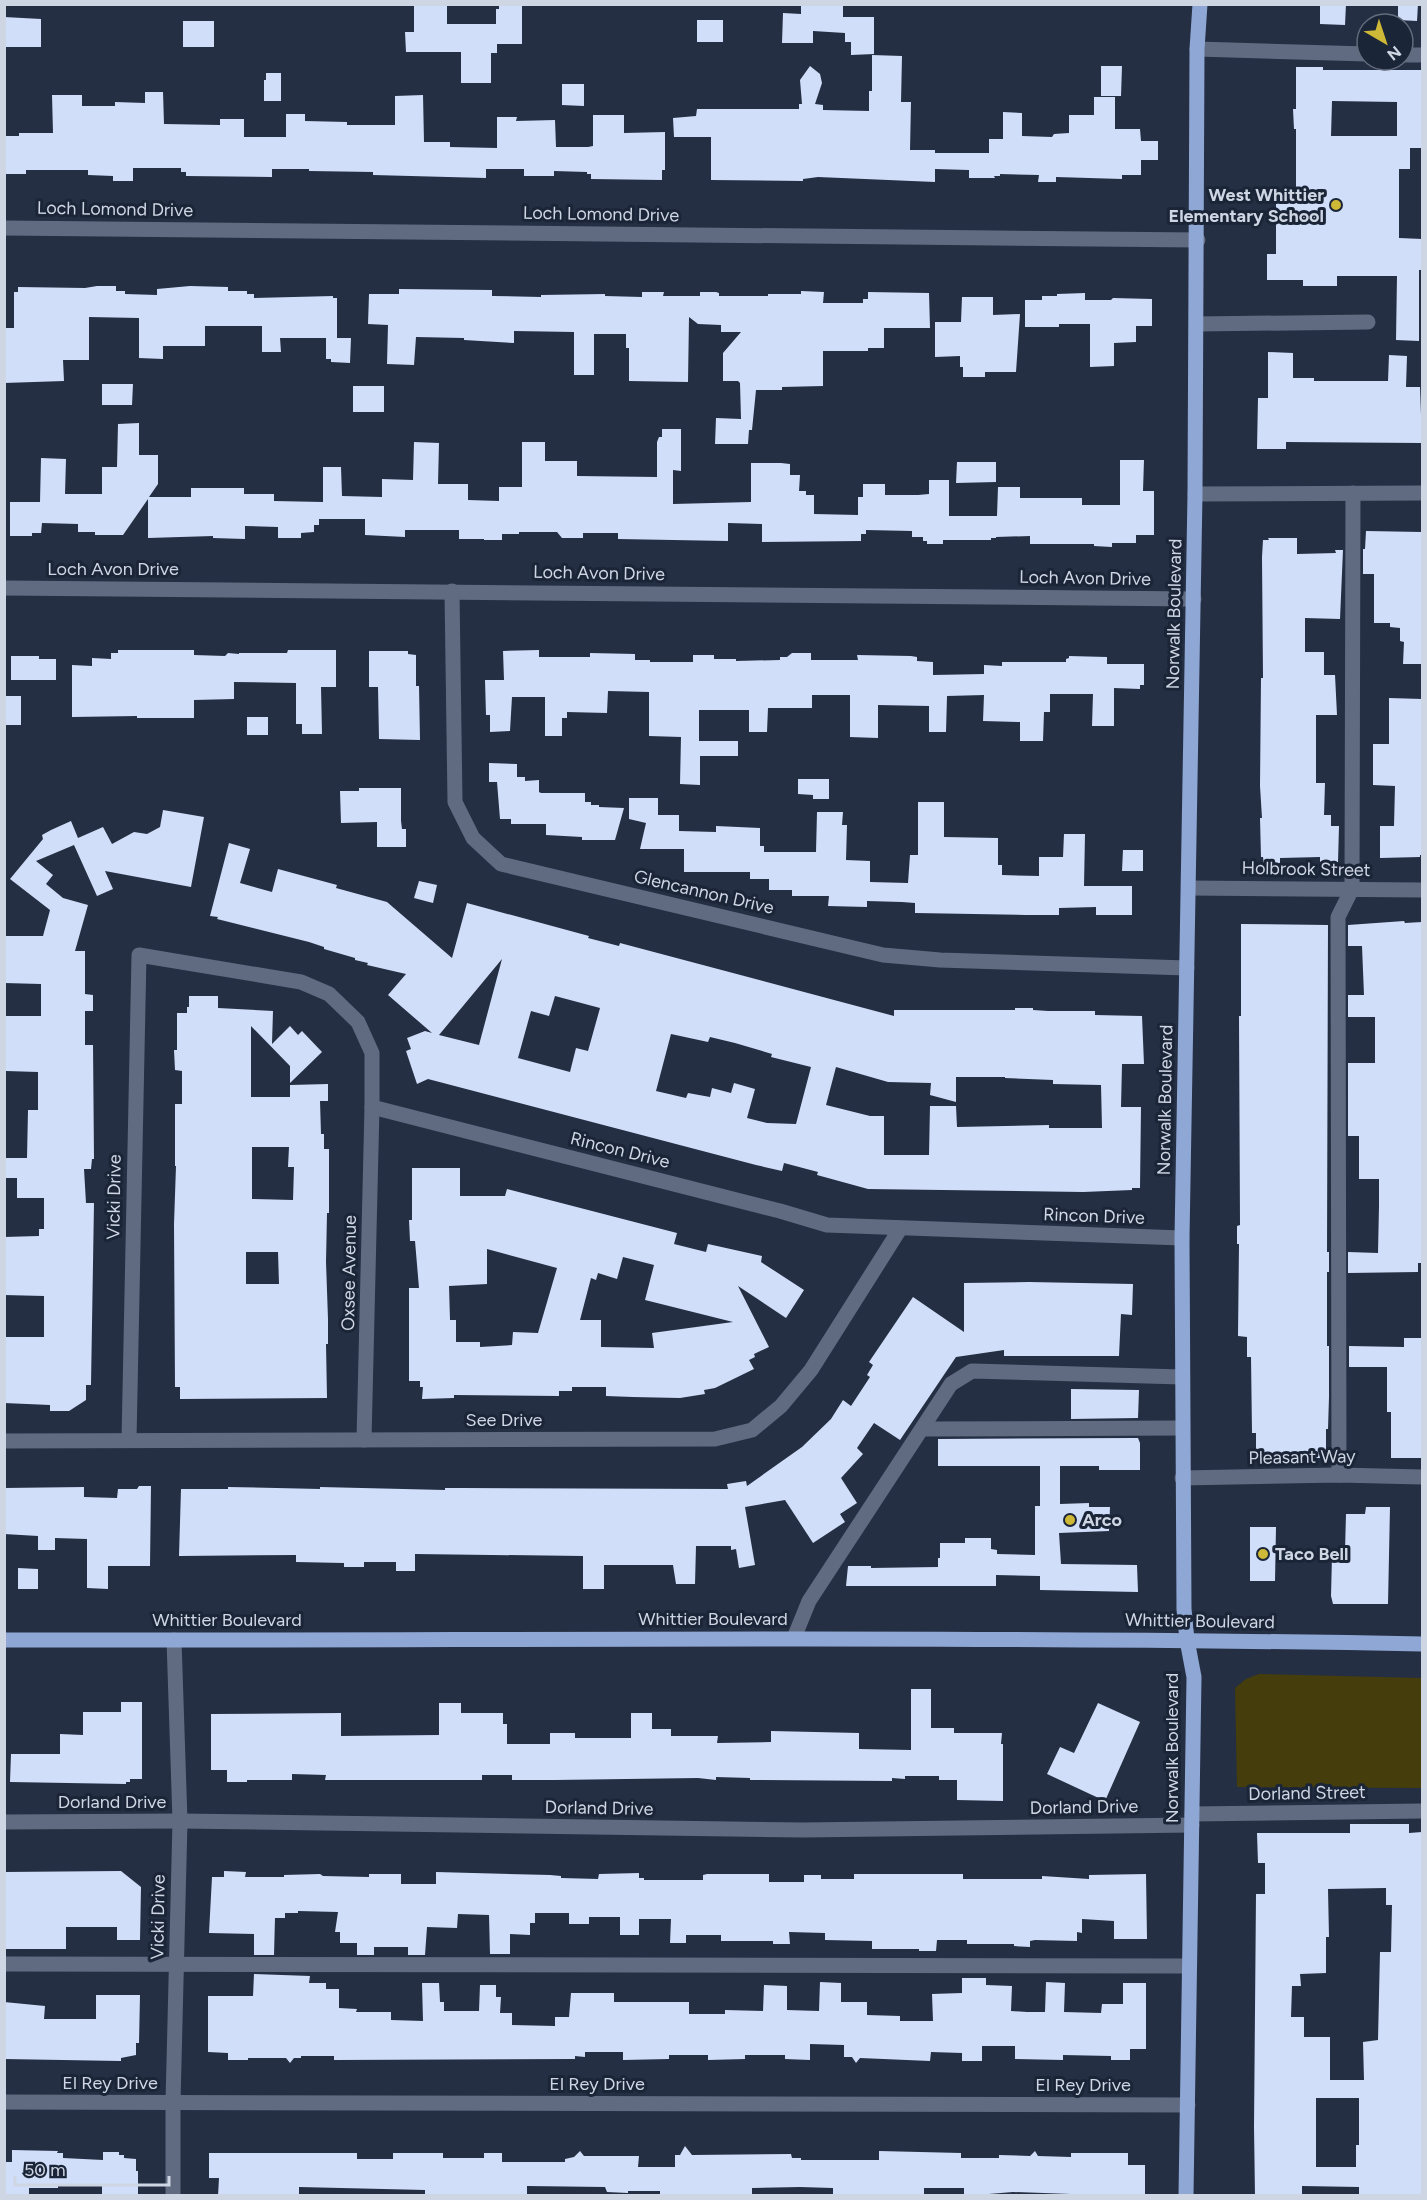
<svg xmlns="http://www.w3.org/2000/svg" width="1427" height="2200" font-family="Figtree,sans-serif">
<style>
.green{fill:#453d0c}
.building{fill:#d1def9;fill-rule:evenodd}
.lines{fill:none;stroke-linecap:round;stroke-linejoin:round}
.minor{stroke:#606b82;stroke-width:15}
.major{stroke:#8fa7d4;stroke-width:15}
.poi-dot{fill:#ceb837;stroke:#1b2538;stroke-width:2}
.labels{text-anchor:middle;dominant-baseline:central;stroke-width:6;stroke-linejoin:round;paint-order:stroke}
.poi-label{font-size:18px;font-weight:bold;fill:#cfd6e3;stroke:#1b2538;text-anchor:start}
.street-label{font-size:18px;fill:#cfd6e3;stroke:#1b2538}
</style>
<rect width="100%" height="100%" fill="#252f43"/>
<!-- green -->
<path class="green" d="M1259 1674 1422 1678V1788L1237 1787 1235 1688 1246 1679Z"/>
<!-- building -->
<g class="building">
<path d="M414 4H447V24H496V9H499V6H522V44H497V53H491V83H461V52H406L405 32H414Z"/>
<path d="M801 4H843V17H874V54L851 55V42H845V33L813 31V43H782L783 13 801 14Z"/>
<path d="M1320 4H1346L1345 25 1320 24Z"/>
<path d="M1398 4H1418L1417 21 1398 20Z"/>
<path d="M4 17 41 19V47H4Z"/>
<rect x="697" y="20" width="26" height="22"/>
<rect x="183" y="21" width="31" height="26"/>
<path d="M872 55 902 56 901 102H911L910 150H935V153H989V139H1003V112L1022 113V136L1052 137 1054 134 1069 133V115H1094V97H1115V129H1140L1141 141H1158V160H1141V175H1122V179L1056 177V182H1038L1039 175 1000 174V176H994L995 178H969V170L935 169V182L818 177 803 179V181L711 180V137H674L673 118 696 116 697 109H799V104H802L800 80 810 66 820 74 822 83 815 104 823 105V110L869 111V91H872Z"/>
<path d="M1101 66H1122L1121 96H1101Z"/>
<path d="M1296 67H1323V70H1422V148H1410V169H1399V238L1422 239V270H1419V341L1396 340 1397 276H1337V286H1303V280H1267V254H1276V196H1296V129H1294L1293 109H1296ZM1332 101 1397 102V136H1331Z"/>
<path d="M266 73H281V101H264V80H266Z"/>
<path d="M562 84H584V106L562 105Z"/>
<path d="M145 92H163L164 124 220 125V119H244V137H286V114H305V121L347 122V125H395V96L423 95 424 142H450V147L497 148V117H517L516 121 555 120 556 147H588L593 146V115H624V133L665 132V170H662V180L591 179V174H587V172L554 171V176H524V169H486V178L373 175V172L309 171V169H272V177L186 176V172H181V168H133V181H113V176L88 175V170H26V174H5V136H19V133H53L52 95H82V106H115V102L145 103Z"/>
<path d="M97 286H116V291H125V294L157 295V289L190 286 228 287V291H247V294H254V298L333 296V298H337V338H351L350 363 331 362V359H326V338H280L281 352H262V326H205V346H163V359L139 358V318L89 317V360H63L64 381 4 383V328H14V292H18V287L85 288Z"/>
<path d="M399 289 492 290V296L541 297V295L605 294V296L642 297V292H664L663 296H700V292H716L719 293V296H768V294H801V291L824 292 823 303H863V299H868V292L929 293 930 328H884V348H868V351H823V386L782 387V390H756L752 430H749L748 444H715L716 418 741 419 740 383 738 381H723V353L741 332H721V325L698 324 689 317 688 382 629 381V348H626V334H594V375H574V332L514 331V343L464 340V338L416 337 414 365 387 364 388 325 368 324 369 294H399Z"/>
<path d="M1085 293V300H1111L1113 298 1152 299V326H1136V342L1114 343V366L1090 367V324H1059V327H1025V300H1042V296H1057V294Z"/>
<path d="M962 297H993V315L1020 314 1016 372H985V377H963V367H960V356L935 357V322H961Z"/>
<path d="M1268 352 1293 353V378H1314V381H1388L1389 355 1407 356 1406 387H1420L1422 443 1286 442V449H1257L1258 398H1268Z"/>
<path d="M102 384H133L132 405H102Z"/>
<rect x="353" y="386" width="31" height="26"/>
<path d="M139 423V455H158V484L149 497H191V488H244V494H274V501L323 502V467H341L342 496 382 497V479L413 480 414 442 439 443 438 484H468V500L499 501V487H522V442H545V461H577V476L657 477V442L659 437H662V429H681V471L673 470V504L751 502V463H781L790 464V475H800L799 491H806V495H814V514L858 515V497H863V484H885V495H918L929 494V480H949V516H997L998 487H1020V498H1082V505H1120V460H1144L1143 491H1154V535H1136V543H1112V547L1094 546V544H1030V536L996 537V538H991V540H943V544H927V541H923V537H912V531L866 530V534H861V541L762 542V524L728 523V541L618 539V533H583V538H562L557 532H519V534H502V540H484V539H459V530H405V537L365 535V519H319V525H314V532L301 533V538H278V527L245 526V539L213 538V536L148 538V499L123 535H95V532H78V524L42 523 41 533H32V536H10V502H40L41 458 66 459 65 494H102V467H117L118 424Z"/>
<path d="M957 462H996V482L956 483Z"/>
<path d="M1366 531 1422 532V664H1403L1404 642 1400 641V628L1390 627V623H1374V574H1363V549H1365Z"/>
<path d="M1268 538H1297V554L1336 553 1335 550H1343L1340 619 1305 618V652H1324V675H1335L1337 715H1316V783H1325L1324 815H1331V826H1339L1338 862H1320V857L1280 858V865H1264L1263 857H1261L1260 818H1262L1260 786 1261 678H1263L1262 557 1263 540H1269Z"/>
<path d="M118 650H194V655L225 656 228 653 239 654V653H287L288 650H336V687H321L322 734H302V724H296V683L234 682V699L194 700V718H137V716L72 717V665L92 666V658L111 659V653H118Z"/>
<path d="M539 650V657H590V653L635 654V660H650V662H693V655H714V659H736V661L780 660V657H787L792 653H811V660H858L857 655 911 656 917 657V661L933 662V675L984 674V665L1002 666V662H1066V659L1069 658V656L1107 657V664H1144V685H1140V689L1114 688V726H1092L1093 694H1050V712H1044L1043 741H1020V722L983 721 984 695 947 696 946 732H929V706L878 705V738L850 737V695H812V708H768L767 732H749V710H699V741H738V756H700V785L680 784 681 737 649 736V692L608 691 607 713 567 712V718H562V736H545V697H512L510 731 490 732V715H486L485 680H504L503 651Z"/>
<path d="M369 651H408V654L416 655V686H419L420 740 379 739 378 687H369Z"/>
<path d="M11 656H39V659H56V680H11Z"/>
<rect x="4" y="696" width="17" height="29"/>
<path d="M1389 698 1422 699V855H1420V857L1380 858V826H1394L1395 786 1373 785V744H1389Z"/>
<rect x="247" y="717" width="21" height="18"/>
<path d="M489 763 517 764V777H525V781L539 780V792L541 793H585V802H591V805H599V807L624 808 615 840H582V837L546 835V824H511V819H500L497 782H489Z"/>
<path d="M798 779H829V799H813V795L798 794Z"/>
<path d="M359 788H401V821L402 829H406V847H377V822L341 823 340 791H359Z"/>
<path d="M629 798H658V815H679V831L716 832V826L760 828V846H764V852H816L817 812H843L842 825H847L846 860 870 861V882L908 883 910 855H918V802H944V837L998 838V865H1002V875L1039 876V857H1063L1064 834H1085L1084 886H1132V915H1096V907L1059 908V915H1026L915 913V903L902 902 867 901V907L828 906 829 896H792V890H769V879H750V872H684V849H640L646 823 629 819Z"/>
<path d="M163 810 204 817 191 887 105 871 113 889 97 896 74 845 36 861 53 875 46 884 63 898 88 905 75 951H85V994L93 995V1011H85V1045H93L94 1159H92L91 1169H84L86 1203H94L91 1385H86V1400L69 1411H50V1405L4 1403V1337H44V1296L4 1295V1237L39 1236V1229H44V1198H17V1178H4V1158H27L28 1110H38V1072L6 1071 4 1016H41V984L4 983V936H43L50 910 10 879 43 839 42 835 51 830 71 821 78 838 103 827 112 844 134 832 147 834 160 827Z"/>
<path d="M229 843 250 849 240 883 272 892 278 869 337 885 336 888 387 902 452 958 467 903 589 936 588 938 619 946 620 943 894 1016V1010H1015V1008H1033V1010L1048 1011H1095V1015L1142 1016 1144 1064H1122L1121 1107H1141L1140 1188H1132V1190L1083 1192 868 1189 817 1175 818 1172 784 1163 782 1171 756 1165 428 1079 417 1084 406 1051 411 1049 407 1038 425 1031 432 1033 388 995 406 974 367 965 368 963 355 960V958L324 949V947L309 942 217 919 218 917 210 916ZM502 959 479 1045 439 1035ZM555 996 600 1008 588 1051 576 1048 570 1072 518 1058 531 1011 549 1016ZM671 1034 708 1042 710 1037 735 1043 772 1054 771 1057 811 1067 796 1124 767 1123 747 1118 755 1089 734 1083 731 1093 712 1088 710 1097 688 1093 686 1098 656 1091ZM836 1067 888 1082 931 1083 930 1095 956 1102V1077H1005V1078L1053 1080V1084L1101 1085 1102 1128H1049V1125L957 1127 956 1106H930L929 1155H884V1116H870L826 1105Z"/>
<path d="M1123 850H1143V871H1122Z"/>
<path d="M419 881 437 885 433 903 414 898Z"/>
<path d="M1404 921 1405 923 1422 922V1263H1418V1272L1348 1273V1252L1378 1253 1379 1206V1179H1359V1136H1348V1063H1375V1017H1348V995H1364L1362 946H1348V925Z"/>
<path d="M1241 924 1328 925 1327 1252H1329V1272H1327V1346H1329V1397L1328 1429H1326V1458H1256V1433H1252L1251 1357H1247V1337L1238 1336 1239 1244H1237V1226L1240 1225 1239 1016H1241Z"/>
<path d="M189 996H218V1008L273 1011 272 1044 290 1026 298 1035 302 1031 322 1052 290 1083V1066L251 1026V1097H290V1085L328 1084V1101H320L321 1134H324V1149H329V1213H327L326 1262 328 1319V1344H326L327 1398 180 1399V1387H175L174 1224 176 1166H175V1104H182V1071L175 1070 174 1050H177V1013H187V1007H189ZM252 1147H289L288 1167H294L293 1200 252 1199ZM246 1252H278L279 1284H246Z"/>
<path d="M412 1168H460V1196H505L507 1189 677 1233 674 1244 706 1252 708 1244 762 1256 761 1262 804 1290 786 1318 738 1286 769 1347 754 1354 755 1357 749 1360 754 1369 715 1388 704 1390 705 1394 680 1398 633 1397 606 1396V1387H572V1391H559V1396L454 1395V1398L422 1399 423 1387H420V1381H409V1288H419L415 1241H410L409 1220H412ZM487 1249 557 1268 538 1333 513 1332 512 1345 480 1347V1342H456V1320H450L449 1286 487 1284ZM623 1257 654 1265 645 1300 733 1322 652 1333 654 1348 601 1347V1320H580L591 1278 596 1280 598 1273 617 1279Z"/>
<path d="M1029 1282 1133 1284 1132 1315 1121 1314 1119 1356H1004V1350L956 1357 900 1440 874 1423 857 1448 863 1454 841 1478 857 1503 840 1514 845 1522 813 1543 785 1500 745 1507 755 1565 739 1568 736 1549 731 1550V1546H696L695 1584H676L673 1565H604V1589H583V1556L415 1554V1571H396V1562H364V1567H344V1563L296 1562V1555L179 1556 181 1489H228V1487L320 1489V1487L445 1490V1488H460L728 1489 727 1484 746 1481 747 1486 802 1447 831 1419 843 1400 851 1406 870 1377 867 1375 873 1365 869 1362 913 1297 964 1332V1283Z"/>
<path d="M1404 1338H1422V1458H1391V1412H1387V1367H1349V1346L1404 1347Z"/>
<path d="M1071 1389 1139 1390 1138 1418 1071 1419Z"/>
<path d="M1138 1438 1140 1443V1470H1099V1466H1060V1504L1089 1503V1507H1110L1109 1531 1059 1533 1061 1564 1137 1565 1138 1592 1040 1590V1576L996 1575V1586H846L848 1566H871V1568L938 1567V1558H940V1543H965V1538H991V1549L997 1550V1554L1035 1555V1506H1040V1466H938V1439Z"/>
<path d="M139 1486H151L150 1566H108V1589L87 1588V1539L55 1538V1550H38V1536L4 1534V1488L84 1487V1497L117 1498 118 1489H137Z"/>
<path d="M1366 1507H1390L1388 1604H1333L1331 1596 1332 1556 1345 1551 1346 1514H1365Z"/>
<path d="M1250 1527H1276L1275 1581H1250Z"/>
<path d="M18 1568 38 1569V1589H18Z"/>
<path d="M911 1689H931V1728H954V1733H1002L1001 1744H1003V1801L957 1800V1780H939V1776H905V1779L892 1778V1781L750 1780V1778L716 1777V1780L698 1778 555 1780H512V1775H482V1780H325L326 1775 292 1774V1780H247V1782H227V1770H211V1714L341 1713V1736L439 1735V1703H461V1713H503V1724H507V1744H550V1733H575V1738H631V1713H652V1729H671V1736H718L717 1743 771 1742V1731L859 1733V1749L911 1750Z"/>
<path d="M121 1702H142V1779H130V1782H126V1784L10 1782 11 1754H60V1734L83 1735V1712H121Z"/>
<path d="M1098 1703 1140 1722 1105 1801 1047 1774 1060 1747 1074 1753Z"/>
<path d="M1350 1824H1409V1833L1422 1832V2196H1359V2187L1302 2186V2196H1255L1254 2127 1256 1894H1265V1863H1258L1257 1833H1350ZM1386 1888V1905H1392L1391 1952H1380L1378 2040 1363 2042 1364 2080H1330V2037H1304V2017H1291L1292 1986H1301L1300 1974 1326 1973V1937H1329L1328 1889ZM1316 2098H1359V2145H1356V2167H1316Z"/>
<path d="M121 1871 141 1887 140 1940H117V1927H66V1949H4V1872Z"/>
<path d="M224 1871 246 1872 245 1877H284V1875L320 1874 323 1876 369 1877V1874H401V1884H436V1872L550 1875 561 1876V1878L598 1879 599 1874 639 1873V1878H644V1880H703V1875L707 1874H769V1882H804V1875H821V1879H854V1874H963V1879H1042V1876L1089 1879V1875L1146 1874 1147 1939H1114V1921L1082 1919V1933L1077 1932V1941L1035 1940 1030 1941V1947L1014 1946V1944H967V1940H937L936 1951H919V1949H872V1941L825 1940V1933L789 1932 790 1944H773V1941H721V1935H686V1943H670L671 1919H639V1935H620V1917H589V1924H569V1913H535V1923H530V1935L510 1934V1954H490L489 1915 458 1914 457 1928 427 1927 425 1955H408V1947H374V1955H357V1943H340V1932H335L338 1912 298 1911V1913H285V1918H275L274 1955H254V1934L209 1933 212 1877H224Z"/>
<path d="M254 1974 310 1976 309 1983H326V1989H339V2008L357 2009 356 2012H391V2020L423 2021 422 1983H439L440 2002H444V2011H479L480 1985H496V1997H501L500 2013H512V2025L555 2026V2017H569L571 1993H614V2002H689V2014H725V2010L763 2011 764 1985 787 1986V2010L819 2011 820 1982 841 1983V2002H867V2015L900 2016V2021H933L932 1994 962 1993V1978H986V1985L1012 1986 1011 2011 1027 2012H1045L1046 1982 1065 1983 1064 2012 1101 2013 1102 2004H1123V1983H1146V2049H1130V2060H1111V2056L1063 2055V2060L1015 2059V2046H982V2061H962V2053L931 2052 930 2061 860 2058 856 2063 852 2057H844V2045L810 2044V2060L785 2059V2055H745V2059L708 2060V2055H669V2059L623 2060V2052H585V2057L575 2056V2059L334 2060V2056H301V2058H294L290 2063 286 2058H248V2060H228V2053L208 2052V1996H253Z"/>
<path d="M96 1995H140L139 2043H136V2055L121 2058V2061L4 2059V2002L45 2006 44 2019H96Z"/>
<path d="M685 2146 692 2155 791 2154 792 2158H801V2160H879V2151L961 2153V2158H999V2155L1030 2156 1035 2151 1038 2156 1071 2157V2153H1128V2165H1145V2196H1071V2194L1013 2192 964 2196V2188H924V2195L833 2196V2188L800 2187 752 2188V2195H660V2191H628V2193L607 2192 605 2187 527 2186V2195H446L425 2194V2190L299 2187V2196H218L219 2178H209V2153H357V2159H393V2153H443V2158H484V2153H502V2162H565V2159L574 2157 580 2151 584 2156H639L638 2167H675V2155H680Z"/>
<path d="M12 2150 58 2151 57 2153H63V2158L103 2160V2152H119V2155H124V2158L136 2159V2171H138V2196L102 2195V2184H69V2186H58V2188H29V2196H4V2162H12Z"/>
</g>
<g class="lines">
<!-- minor -->
<g class="minor">
<path d="M1197 49 1367 54"/>
<path d="M1403 55H1422"/>
<path d="M4 228 1198 240"/>
<path d="M1197 324 1368 322"/>
<path d="M1195 494 1422 493"/>
<path d="M4 588 1194 599"/>
<path d="M452 591 455 802 473 838 501 864 883 955 940 960 1187 968"/>
<path d="M1189 888 1422 890"/>
<path d="M923 1429 1182 1428"/>
<path d="M129 1440 139 955 301 982 329 994 358 1022 372 1053V1107L780 1211 827 1225 1182 1238"/>
<path d="M364 1440 372 1107"/>
<path d="M4 1441 715 1439 752 1430 781 1406 811 1370 900 1229"/>
<path d="M1339 1475 1338 917 1352 889 1353 493"/>
<path d="M1182 1478 1339 1475 1422 1477"/>
<path d="M794 1638 809 1601 951 1384 972 1371 1182 1377"/>
<path d="M1192 1814 1422 1811"/>
<path d="M4 1822 180 1821 803 1830 1192 1825"/>
<path d="M4 1964 1189 1966"/>
<path d="M4 2102 1188 2105"/>
<path d="M173 2196V2102L180 1821 174 1640"/>
</g>
<!-- major -->
<g class="major">
<path d="M4 1640C477 1641 950 1635 1422 1644"/>
<path d="M1186 2196 1194 1677 1187 1640 1184 1609 1182 1238 1195 494 1197 49 1200 4"/>
</g>
</g>
<!-- markers -->
<g class="poi-dot">
<circle cx="1336" cy="205" r="6"/>
<circle cx="1070" cy="1520" r="6"/>
<circle cx="1263" cy="1554" r="6"/>
</g>
<g class="labels">
<!-- poi labels -->
<g class="poi-label">
<text x="1324" y="195" text-anchor="end">West Whittier<tspan x="1324" dy="21">Elementary School</tspan></text>
<text x="1082" y="1520">Arco</text>
<text x="1275" y="1554">Taco Bell</text>
</g>
<!-- street labels -->
<g class="street-label">
<text transform="translate(115 209) rotate(1)">Loch Lomond Drive</text>
<text transform="translate(601 214) rotate(1)">Loch Lomond Drive</text>
<text x="113" y="569">Loch Avon Drive</text>
<text transform="translate(599 573) rotate(1)">Loch Avon Drive</text>
<text transform="translate(1085 578) rotate(1)">Loch Avon Drive</text>
<text transform="translate(1174 614) rotate(-89)">Norwalk Boulevard</text>
<text transform="translate(1306 869) rotate(1)">Holbrook Street</text>
<text transform="translate(704 892) rotate(13)">Glencannon Drive</text>
<text transform="translate(1165 1100) rotate(-89)">Norwalk Boulevard</text>
<text transform="translate(620 1150) rotate(14)">Rincon Drive</text>
<text transform="translate(114 1197) rotate(-89)">Vicki Drive</text>
<text transform="translate(1094 1216) rotate(2)">Rincon Drive</text>
<text transform="translate(349 1273) rotate(-89)">Oxsee Avenue</text>
<text x="504" y="1420">See Drive</text>
<text transform="translate(1302 1457) rotate(-1)">Pleasant Way</text>
<text x="713" y="1619">Whittier Boulevard</text>
<text x="227" y="1620">Whittier Boulevard</text>
<text transform="translate(1200 1621) rotate(1)">Whittier Boulevard</text>
<text transform="translate(1172 1748) rotate(-90)">Norwalk Boulevard</text>
<text transform="translate(1307 1793) rotate(-1)">Dorland Street</text>
<text x="112" y="1802">Dorland Drive</text>
<text transform="translate(1084 1807) rotate(-1)">Dorland Drive</text>
<text transform="translate(599 1808) rotate(1)">Dorland Drive</text>
<text transform="translate(158 1917) rotate(-89)">Vicki Drive</text>
<text x="110" y="2083">El Rey Drive</text>
<text x="597" y="2084">El Rey Drive</text>
<text x="1083" y="2085">El Rey Drive</text>
</g>
</g>
<!-- border -->
<rect width="1427" height="2200" fill="none" stroke="#cfd6e3" stroke-width="12"/>
<!-- north arrow -->
<g transform="translate(1385 42) rotate(141)"><circle r="28" fill="#1b2538" stroke="#636c7c" stroke-width="1.5"/>
<path d="M0-4.5L10 22L0 15L-10 22Z" fill="#ceb837"/>
<text y="-9" font-size="16" font-weight="bold" text-anchor="middle" fill="#cfd6e3">N</text>
</g>
<!-- scale -->
<path d="M15 2176v9h154v-9" fill="none" stroke="#cfd6e3" stroke-width="3"/>
<text x="24" y="2176" font-size="18" fill="#cfd6e3" stroke="#1b2538" stroke-width="4.5" paint-order="stroke">50 m</text>
</svg>
